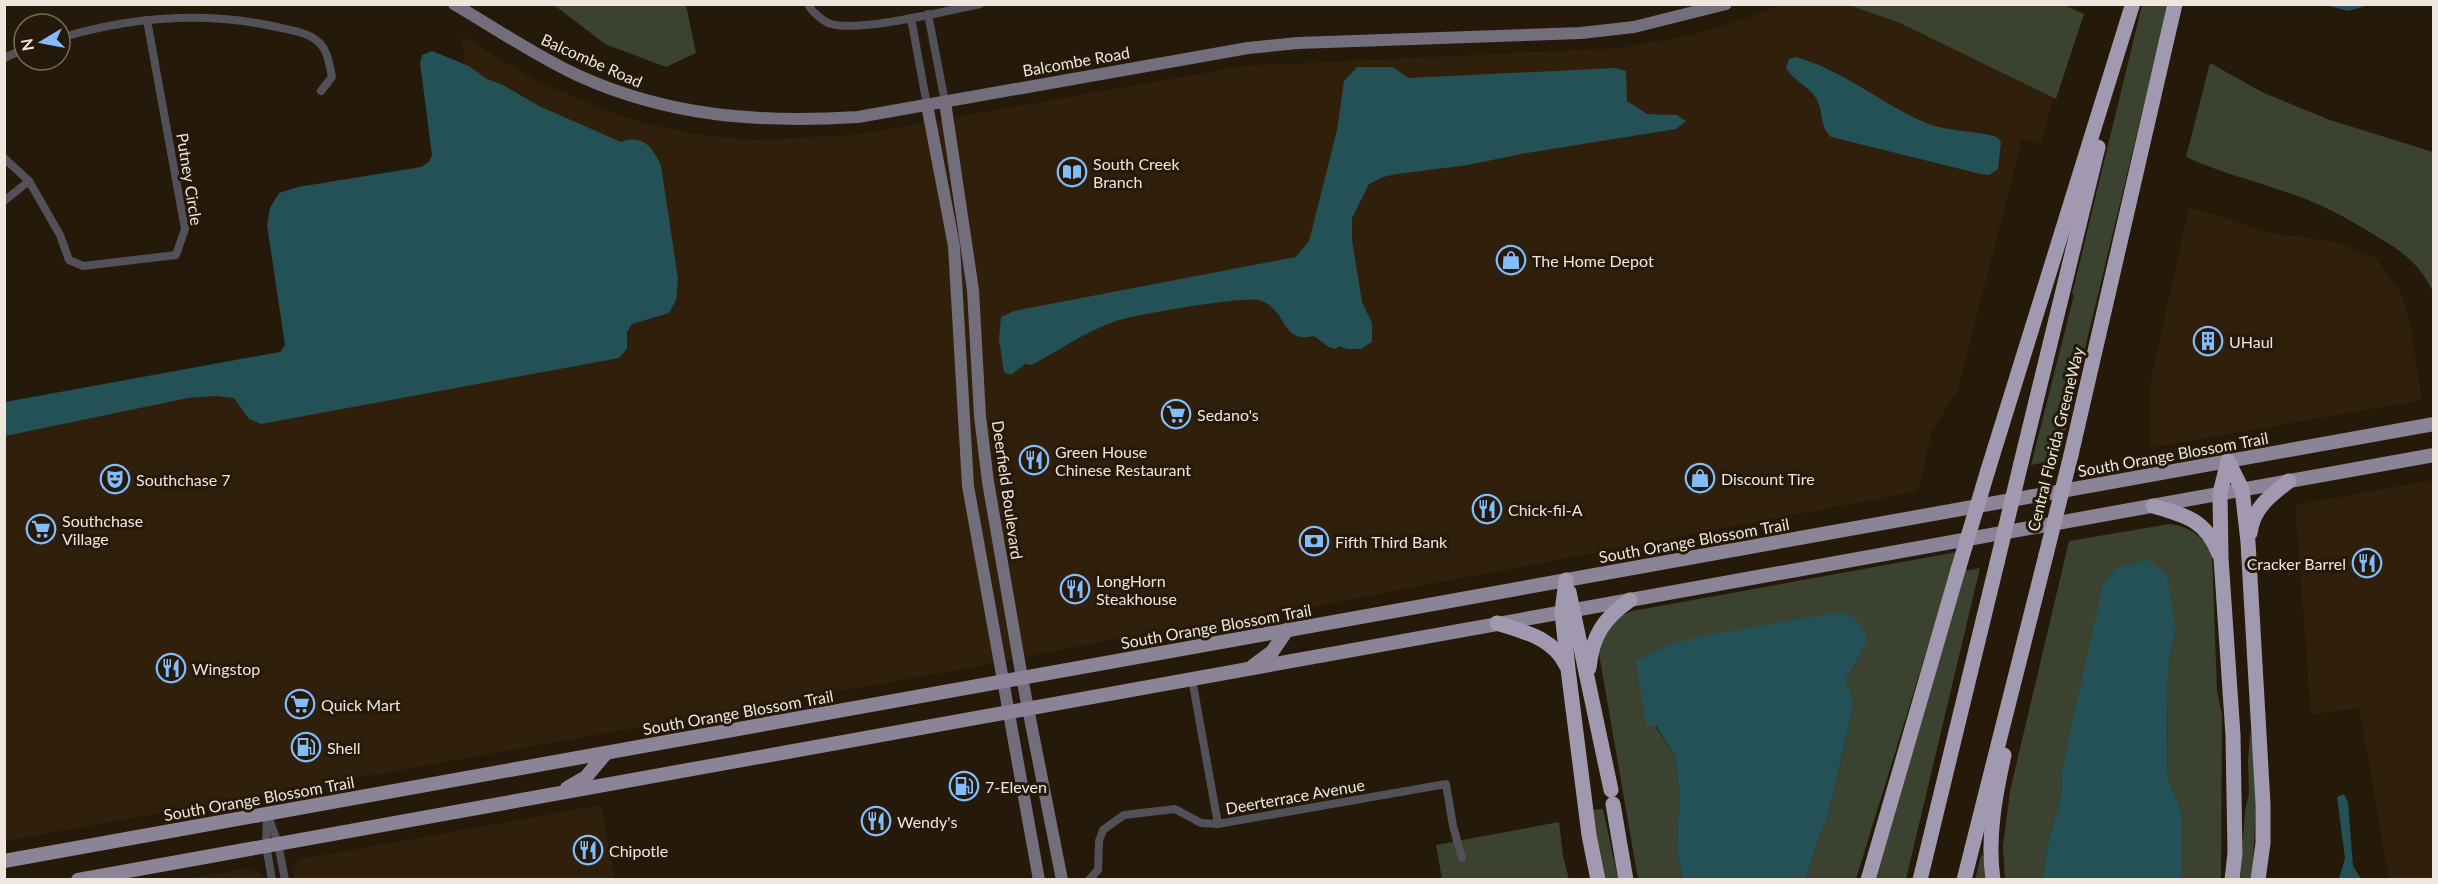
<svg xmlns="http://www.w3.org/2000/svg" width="2438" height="884" font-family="Lato,sans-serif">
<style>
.built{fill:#301f0b}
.green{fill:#3b422f}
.water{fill:#245156}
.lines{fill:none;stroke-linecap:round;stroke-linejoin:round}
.street{stroke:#525059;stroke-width:8}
.secondary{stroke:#726e7b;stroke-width:12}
.primary{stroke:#8a8496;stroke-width:14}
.highway{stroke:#a099af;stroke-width:15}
.highway-bridge{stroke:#a099af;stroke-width:15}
.labels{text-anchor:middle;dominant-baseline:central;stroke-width:6;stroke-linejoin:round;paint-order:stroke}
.street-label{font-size:16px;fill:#efe6dd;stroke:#25190a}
.poi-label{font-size:16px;fill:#efe6dd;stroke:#25190a;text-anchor:start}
</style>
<rect width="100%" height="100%" fill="#25190a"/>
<!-- built -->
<g class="built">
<path d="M1780 5H2078L2041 144 2022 139 1958 390 1932 431 1918 491 1295 610 1179 631 1163 630 963 669 5 841V422L487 334 462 36 531 78 607 111 647 124 688 133 728 138 763 140 861 134 1243 66 1620 48 1688 36 1753 16Z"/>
<path d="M2189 208 2230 219 2265 232 2337 242 2376 258 2401 293 2411 327 2422 400 2150 448 2151 379Z"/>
<path d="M2433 480V879H2389L2359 708 2311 715 2295 505Z"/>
<path d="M601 805 615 879H295L293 870 301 859Z"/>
<path d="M251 868 264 876 265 879H184Z"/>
</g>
<!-- green -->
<g class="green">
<path d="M554 5H686L696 53 666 67 605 44Z"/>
<path d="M2064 5 2084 14 2056 99 1900 23 1849 5Z"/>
<path d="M2142 5H2168L2058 460 2031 465 2074 295 2072 294Z"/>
<path d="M2210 63 2262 92 2330 120 2433 152V292C2420 264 2402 251 2376 236 2348 218 2317 202 2286 192 2252 180 2218 172 2186 157Z"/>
<path d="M2170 524C2189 526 2204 537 2212 554L2217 691 2222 715 2221 879H2181V810L2167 776 2168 668 2176 629 2061 774 2062 790 2048 843 2042 879 2005 880 2003 846 2010 791 2069 541Z"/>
<path d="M1957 552 1856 879H1805L1823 824 1827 820 1854 704 1846 680 1866 645 1655 726 1675 756 1679 792 1677 854 1683 880 1638 879 1598 648 1612 620 1632 611Z"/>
<path d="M1980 568 1906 879 1876 880 1965 571Z"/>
<path d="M2250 733C2259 748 2255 857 2251 879L2240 880 2245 812 2249 792 2248 762Z"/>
<path d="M1603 809 1618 879H1602L1591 810Z"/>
<path d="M1559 822 1563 856 1569 879H1442L1436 845Z"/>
<path d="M1981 855 1984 856 1985 879 1975 880Z"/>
</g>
<!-- water -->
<g class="water">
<path d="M2325 5H2368L2349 11Z"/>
<path d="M432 51 469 66 487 79 501 84 541 107 621 142C642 134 653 147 661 166L678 279 676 300 669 313 632 324 627 332V349L619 358 261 424 249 419 234 398 216 396 188 398 5 436V402L280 352 285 345 267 225 270 208 279 193 298 187 421 167 429 162 432 155 420 63 422 55Z"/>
<path d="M1796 57C1843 70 1880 103 1924 122 1946 132 1974 130 1997 137L2001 142 1998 169 1989 175 1981 174 1831 137C1819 125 1824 112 1816 98 1808 86 1794 81 1786 68L1789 59Z"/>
<path d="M1357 67H1393L1408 78 1615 68 1626 71 1627 101 1647 114 1677 115 1686 121 1676 129 1521 154 1468 165 1397 174 1383 177 1369 184 1352 218V240L1362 302 1372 323V342L1361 349H1347L1339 346 1335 349 1329 347 1314 336C1279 344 1289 308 1258 300 1243 296 1131 315 1113 322 1085 332 1058 351 1032 365L1025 364 1011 375 1004 372 999 339 1001 317 1014 311 1296 257 1309 241 1337 130 1344 81Z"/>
<path d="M2147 559 2167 575 2176 629 2168 668 2167 776 2181 810V879H2042L2048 843 2062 790 2061 774 2103 584 2116 568Z"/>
<path d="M1839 612 1853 616 1866 631V645L1846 680 1854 704 1827 820 1823 825 1805 879H1683L1677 854 1679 792 1675 756 1656 726H1646L1636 661 1670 644 1702 636Z"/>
<path d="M2344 794 2348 802 2353 866 2361 879H2339L2345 858 2337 797Z"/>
</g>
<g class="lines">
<!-- street -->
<g class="street">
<path d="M808 4C811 11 822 20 828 23 855 34 949 10 980 4"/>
<path d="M928 14 945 102"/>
<path d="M911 18 927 105"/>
<path d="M60 38C131 17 205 11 277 27 290 30 306 32 316 40 328 49 329 63 332 77L321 91"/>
<path d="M4 58 24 49"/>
<path d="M4 158 29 181 60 235 69 260 83 266 176 255 185 229 147 20"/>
<path d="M4 201 29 181"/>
<path d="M1192 679 1218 824"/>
<path d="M267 814 278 843 285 880"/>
<path d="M267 817 266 845 272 880"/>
<path d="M1089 880 1098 870 1099 841 1103 830 1124 815 1175 809 1201 823 1218 824 1446 784 1453 826 1462 858"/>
</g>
<!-- secondary -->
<g class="secondary">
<path d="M454 4C495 28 534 55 577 75 669 117 759 123 858 117L1248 48 1298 43 1581 33 1634 27 1726 4"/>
<path d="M945 102 973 290 980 416 988 482 1022 678 1062 880"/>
<path d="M927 105 954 246 968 486 1039 880"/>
</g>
<!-- primary -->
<g class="primary">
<path d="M1253 666 1272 652 1287 630"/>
<path d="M567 788 586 777 606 753"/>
<path d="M4 861 2434 424"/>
<path d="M78 880 2434 455"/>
</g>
<!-- highway -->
<g class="highway">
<path d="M2071 455 2175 4"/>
<path d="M2228 461 2242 489 2248 542 2263 804V843L2258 880"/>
<path d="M2228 461 2220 493 2221 558 2233 735 2235 853 2232 880"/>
<path d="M2021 463 2098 147"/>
<path d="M1988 470 2132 6"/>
<path d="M2153 506C2185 515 2206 520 2219 554"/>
<path d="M2250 533C2253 508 2271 495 2289 481"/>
<path d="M1566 580 1562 612 1568 669 1589 835 1598 880"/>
<path d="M1569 592 1611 790"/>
<path d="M1497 623C1525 632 1553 638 1566 665"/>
<path d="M1589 668C1592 636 1604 618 1630 600"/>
<path d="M1613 804 1626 880"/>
<path d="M1868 880 1958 570"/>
<path d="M1920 880 1997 563"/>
<path d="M1964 880 2046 555"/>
<path d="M1993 880C1987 838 1995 796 2004 755"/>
</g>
<!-- highway-bridge -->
<g class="highway-bridge">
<path d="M2046 555 2071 455"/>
<path d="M1997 563 2021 463"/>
<path d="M1958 570 1988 470"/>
</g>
</g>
<!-- icons -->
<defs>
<g id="library-ring" transform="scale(1.5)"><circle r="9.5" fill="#25190a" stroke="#83bcfb" stroke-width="1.5"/><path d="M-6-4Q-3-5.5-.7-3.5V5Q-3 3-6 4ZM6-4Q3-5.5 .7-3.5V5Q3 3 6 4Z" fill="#83bcfb"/></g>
<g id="shop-ring" transform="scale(1.5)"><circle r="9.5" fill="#25190a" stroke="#83bcfb" stroke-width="1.5"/><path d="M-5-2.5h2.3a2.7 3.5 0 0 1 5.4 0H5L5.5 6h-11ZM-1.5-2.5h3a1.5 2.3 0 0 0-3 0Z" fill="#83bcfb"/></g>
<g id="building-ring" transform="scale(1.5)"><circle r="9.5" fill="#25190a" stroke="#83bcfb" stroke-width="1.5"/><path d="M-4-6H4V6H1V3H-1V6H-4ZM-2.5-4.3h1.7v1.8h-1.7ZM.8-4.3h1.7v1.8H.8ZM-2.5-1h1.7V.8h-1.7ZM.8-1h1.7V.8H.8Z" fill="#83bcfb"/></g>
<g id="supermarket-ring" transform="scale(1.5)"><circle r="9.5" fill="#25190a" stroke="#83bcfb" stroke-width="1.5"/><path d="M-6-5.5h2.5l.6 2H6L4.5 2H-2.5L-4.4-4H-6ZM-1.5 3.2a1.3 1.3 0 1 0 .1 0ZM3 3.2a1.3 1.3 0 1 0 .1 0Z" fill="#83bcfb"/></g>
<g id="restaurant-ring" transform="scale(1.5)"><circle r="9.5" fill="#25190a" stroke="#83bcfb" stroke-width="1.5"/><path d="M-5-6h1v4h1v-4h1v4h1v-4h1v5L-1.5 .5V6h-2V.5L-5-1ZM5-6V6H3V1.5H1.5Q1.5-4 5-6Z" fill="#83bcfb"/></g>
<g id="theatre-ring" transform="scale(1.5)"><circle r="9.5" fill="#25190a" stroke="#83bcfb" stroke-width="1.5"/><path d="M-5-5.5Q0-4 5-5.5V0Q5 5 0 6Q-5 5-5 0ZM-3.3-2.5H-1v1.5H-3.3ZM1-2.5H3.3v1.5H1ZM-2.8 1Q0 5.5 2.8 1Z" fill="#83bcfb"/></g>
<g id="bank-ring" transform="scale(1.5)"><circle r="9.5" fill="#25190a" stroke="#83bcfb" stroke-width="1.5"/><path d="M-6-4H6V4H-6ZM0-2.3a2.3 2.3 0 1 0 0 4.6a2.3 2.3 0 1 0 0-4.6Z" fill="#83bcfb"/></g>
<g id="fuel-ring" transform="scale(1.5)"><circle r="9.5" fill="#25190a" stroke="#83bcfb" stroke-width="1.5"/><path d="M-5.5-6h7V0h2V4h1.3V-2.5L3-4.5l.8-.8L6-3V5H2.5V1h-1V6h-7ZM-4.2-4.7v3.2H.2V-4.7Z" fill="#83bcfb"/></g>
</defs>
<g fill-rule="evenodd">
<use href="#library-ring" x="1072" y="172"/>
<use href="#shop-ring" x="1511" y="260"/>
<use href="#building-ring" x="2208" y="341"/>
<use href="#supermarket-ring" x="1176" y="414"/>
<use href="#restaurant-ring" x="1034" y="460"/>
<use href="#shop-ring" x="1700" y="478"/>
<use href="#theatre-ring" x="115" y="479"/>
<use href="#restaurant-ring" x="1487" y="509"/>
<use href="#supermarket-ring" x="41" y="529"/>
<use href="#bank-ring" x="1314" y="541"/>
<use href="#restaurant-ring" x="2367" y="563"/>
<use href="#restaurant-ring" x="1075" y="589"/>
<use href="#restaurant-ring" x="171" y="668"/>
<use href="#supermarket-ring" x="300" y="704"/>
<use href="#fuel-ring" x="306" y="747"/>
<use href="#fuel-ring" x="964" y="786"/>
<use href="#restaurant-ring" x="876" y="821"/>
<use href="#restaurant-ring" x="588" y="850"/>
</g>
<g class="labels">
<!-- street labels -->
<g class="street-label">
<text transform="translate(592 60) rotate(24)">Balcombe Road</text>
<text transform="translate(1076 61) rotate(-10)">Balcombe Road</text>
<text transform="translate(190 179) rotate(81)">Putney Circle</text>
<text transform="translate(2055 439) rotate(-76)">Central Florida GreeneWay</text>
<text transform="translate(2173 454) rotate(-10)">South Orange Blossom Trail</text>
<text transform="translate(1008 490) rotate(82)">Deerfield Boulevard</text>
<text transform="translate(1694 540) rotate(-10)">South Orange Blossom Trail</text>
<text transform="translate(1216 626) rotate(-10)">South Orange Blossom Trail</text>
<text transform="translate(738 712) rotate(-10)">South Orange Blossom Trail</text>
<text transform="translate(1295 796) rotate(-10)">Deerterrace Avenue</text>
<text transform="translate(259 798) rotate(-10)">South Orange Blossom Trail</text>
</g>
<!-- poi labels -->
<g class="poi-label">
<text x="1093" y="163">South Creek<tspan x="1093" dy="18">Branch</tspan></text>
<text x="1532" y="260">The Home Depot</text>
<text x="2229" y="341">UHaul</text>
<text x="1197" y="414">Sedano's</text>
<text x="1055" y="451">Green House<tspan x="1055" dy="18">Chinese Restaurant</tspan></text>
<text x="1721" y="478">Discount Tire</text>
<text x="136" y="479">Southchase 7</text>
<text x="1508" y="509">Chick-fil-A</text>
<text x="62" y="520">Southchase<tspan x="62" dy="18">Village</tspan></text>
<text x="1335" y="541">Fifth Third Bank</text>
<text x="2346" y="563" text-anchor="end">Cracker Barrel</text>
<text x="1096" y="580">LongHorn<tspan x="1096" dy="18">Steakhouse</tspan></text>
<text x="192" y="668">Wingstop</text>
<text x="321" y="704">Quick Mart</text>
<text x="327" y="747">Shell</text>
<text x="985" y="786">7-Eleven</text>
<text x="897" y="821">Wendy's</text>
<text x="609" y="850">Chipotle</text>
</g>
</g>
<!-- border -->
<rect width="2438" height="884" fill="none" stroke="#efe6dd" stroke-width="12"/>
<!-- north arrow -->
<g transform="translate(42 42) rotate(260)"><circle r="28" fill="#25190a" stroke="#766b5e" stroke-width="1.5"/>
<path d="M0-4.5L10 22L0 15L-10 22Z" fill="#83bcfb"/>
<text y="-9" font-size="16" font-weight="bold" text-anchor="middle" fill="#efe6dd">N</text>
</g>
</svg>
